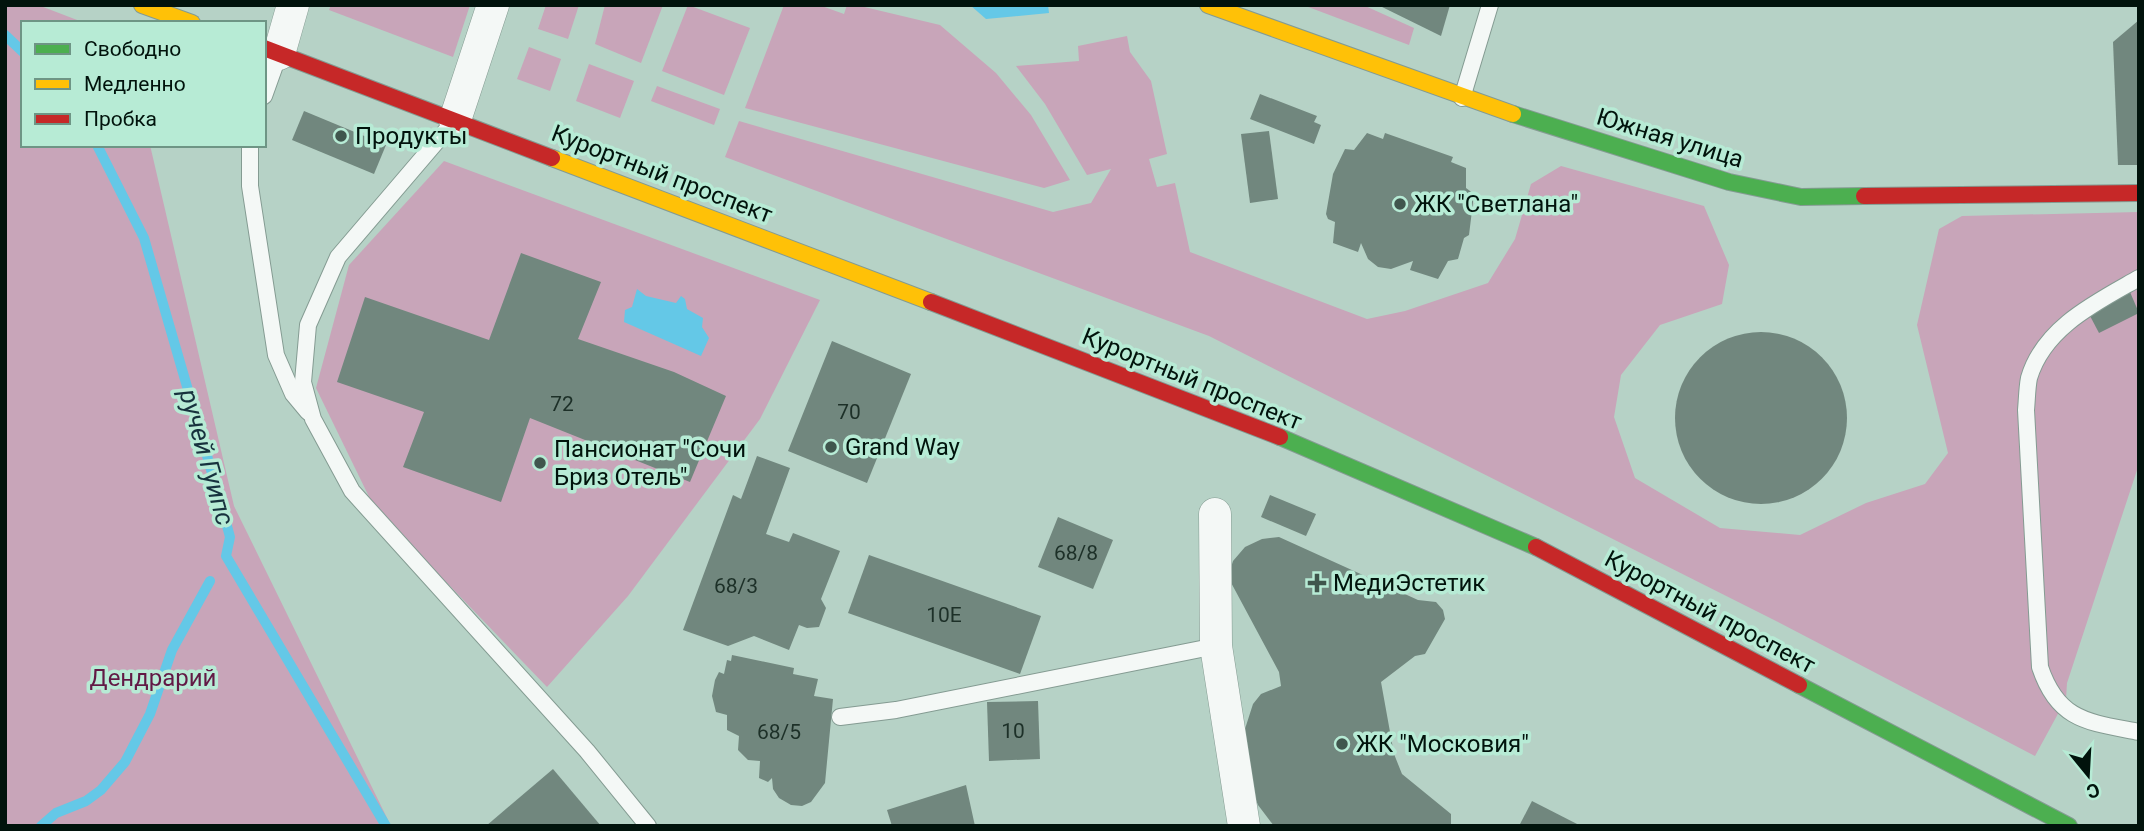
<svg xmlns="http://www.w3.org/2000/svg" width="2144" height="831" font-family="Roboto,sans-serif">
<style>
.green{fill:#c8a5b9}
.water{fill:#64c8e7}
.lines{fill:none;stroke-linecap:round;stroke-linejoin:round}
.stream{stroke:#64c8e7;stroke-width:10}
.building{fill:#71877e}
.lane-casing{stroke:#849b92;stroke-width:18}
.street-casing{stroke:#849b92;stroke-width:33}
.fast-casing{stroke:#849b92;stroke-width:18}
.slow-casing{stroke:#849b92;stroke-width:18}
.jam-casing{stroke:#849b92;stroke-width:18}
.lane{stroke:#f4f8f6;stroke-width:16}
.street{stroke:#f4f8f6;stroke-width:32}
.fast{stroke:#4caf50;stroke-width:16}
.slow{stroke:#ffc107;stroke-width:16}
.jam{stroke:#c62828;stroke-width:16}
.poi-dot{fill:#40564d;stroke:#b7ebd5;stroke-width:2.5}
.labels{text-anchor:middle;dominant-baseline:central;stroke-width:7;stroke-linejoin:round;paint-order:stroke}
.number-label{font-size:21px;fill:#1d3028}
.poi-label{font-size:24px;fill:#01130c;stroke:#b7ebd5;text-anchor:start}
.street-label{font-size:24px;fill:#01130c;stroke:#b7ebd5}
.park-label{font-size:24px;fill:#621945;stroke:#b7ebd5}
.water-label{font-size:26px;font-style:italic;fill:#17323d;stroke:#b7ebd5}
</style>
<rect width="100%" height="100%" fill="#b6d2c6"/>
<!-- green -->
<g class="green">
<path d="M5 5H38L85 23H23V145H150L234 506 391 826H5Z"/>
<path d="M331 5H470L453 57 329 10Z"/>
<path d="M546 5H579L568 39 538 29Z"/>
<path d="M605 5H663L641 63 595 44Z"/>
<path d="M688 5 750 28 724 95 662 71Z"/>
<path d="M784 5H819L844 14 847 5H856L940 25 996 73 1031 115 1070 180 1044 188 745 108Z"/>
<path d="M1303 5H1363L1414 28 1409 45Z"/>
<path d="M1127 36 1130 52 1151 81 1167 154 1149 159 1157 187 1175 183 1190 252 1367 319 1405 311 1488 283 1515 239 1531 184 1561 166 1704 206 1729 265 1722 304 1660 325 1621 375 1614 417 1635 478 1720 528 1800 535 1866 503 1925 484 1948 453 1917 325 1939 229 1962 216 2139 212V464L2067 683 2066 699 2035 756 1776 621 1209 336 725 157 739 121 1053 212 1091 203 1111 169 1087 175 1045 104 1016 66 1079 61 1078 46Z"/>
<path d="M529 47 561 59 550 91 517 79Z"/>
<path d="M589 64 634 81 620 118 576 101Z"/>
<path d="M657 86 720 109 714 125 651 101Z"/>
<path d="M444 161 820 300 760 419 628 596 547 687 374 507 316 388 349 265Z"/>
</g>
<!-- water -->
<g class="water">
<path d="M970 5H1048L1049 13 986 19Z"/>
<path d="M637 289 646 296 676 303 681 296 685 299 687 309 703 318 702 327 709 338 701 356 624 322 625 310 632 307Z"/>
</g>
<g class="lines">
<!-- stream -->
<g class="stream">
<path d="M5 35 23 52"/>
<path d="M97 145 144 238 221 504 230 537 226 556 386 826"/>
<path d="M41 826 56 813 86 801 101 790 125 762 150 714 172 650 210 581"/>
</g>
</g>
<!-- building -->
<g class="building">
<path d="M1378 5H1450L1441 36Z"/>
<path d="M2139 20V165H2118L2113 42Z"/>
<path d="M1260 94 1317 116 1314 122 1321 125 1314 144 1250 119Z"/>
<path d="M304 111 386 145 374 174 292 140Z"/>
<path d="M1269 131 1278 199 1250 203 1241 134Z"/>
<path d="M1367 133 1383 139 1385 133 1453 157 1451 162 1466 168V188L1474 194 1469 235 1464 238 1458 259 1448 261 1438 279 1410 270 1413 261 1391 269 1378 267 1368 259 1361 243 1358 252 1333 243 1335 222 1328 219 1326 214 1333 174 1345 149 1354 150Z"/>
<path d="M521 253 601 282 578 339 674 372 726 396 690 482 530 418 501 502 403 467 424 412 337 382 365 297 489 340Z"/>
<path d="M2130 292 2139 313 2099 333 2089 314Z"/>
<circle cx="1761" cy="418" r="86"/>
<path d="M832 341 911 374 867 483 788 451Z"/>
<path d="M757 456 790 468 766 534 789 542 793 533 840 551 821 599 826 608 819 627 807 628 799 625 789 650 754 636 728 646 683 630 733 495 741 499Z"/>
<path d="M1270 495 1316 514 1306 536 1261 517Z"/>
<path d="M1058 517 1113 540 1093 589 1038 567Z"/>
<path d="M1279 537 1418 600 1436 602 1443 610 1445 619 1425 654 1415 656 1381 682 1394 754 1402 774 1451 814V826H1274L1258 805 1250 786 1244 732 1253 704 1261 694 1281 686 1279 672 1228 577 1233 561 1245 547 1262 539Z"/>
<path d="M869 555 1041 616 1020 674 848 613Z"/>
<path d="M732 655 794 668 793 674 818 679 814 696 833 699 825 783 811 802 802 806 791 805 779 798 773 789 772 778 768 782 759 778 760 761 748 760 738 750 739 736 727 730V715L716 712 712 696 715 680 719 672 724 674 727 660 731 661Z"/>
<path d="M1038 701 1040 759 989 761 987 702Z"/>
<path d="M553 769 601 826H486Z"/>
<path d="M966 785 975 826H892L887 810Z"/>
<path d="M1532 801 1581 826H1519Z"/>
</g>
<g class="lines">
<!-- lane casing -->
<g class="lane-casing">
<g id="lane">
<path d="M264 96 279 54"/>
<path d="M1462 98 1490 5"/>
<path d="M455 120 338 257 308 325 303 382 313 419 352 491 587 751 648 826"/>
<path d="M250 145V186L276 355 293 394 308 412"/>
<path d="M2139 278C2097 302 2044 327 2029 378 2027 388 2027 400 2026 410L2040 667C2058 721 2088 722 2139 732"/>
<path d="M840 717 896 710 1216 646"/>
</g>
</g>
<!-- street casing -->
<g class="street-casing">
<g id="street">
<path d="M279 54 293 5"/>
<path d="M455 120 493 5"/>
<path d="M1215 514 1216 646 1244 826"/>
</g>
</g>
<!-- fast casing -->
<g class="fast-casing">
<g id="fast">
<path d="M1513 114 1729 182 1801 197 1864 196"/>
<path d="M1280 437 1536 547"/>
<path d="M1799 685 2069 826"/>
</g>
</g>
<!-- slow casing -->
<g class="slow-casing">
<g id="slow">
<path d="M142 5 192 23"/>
<path d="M1208 5 1513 114"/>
<path d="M552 158 931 302"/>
</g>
</g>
<!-- jam casing -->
<g class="jam-casing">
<g id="jam">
<path d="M264 48 552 158"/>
<path d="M1864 196 2139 193"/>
<path d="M931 302 1280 437"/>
<path d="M1536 547 1799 685"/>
</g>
</g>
<!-- lane -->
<use href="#lane" class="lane"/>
<!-- street -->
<use href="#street" class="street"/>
<!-- fast -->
<use href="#fast" class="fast"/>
<!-- slow -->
<use href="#slow" class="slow"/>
<!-- jam -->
<use href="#jam" class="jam"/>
</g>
<!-- markers -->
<g class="poi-dot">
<circle cx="341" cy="136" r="7"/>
<circle cx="1400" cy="204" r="7"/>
<circle cx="831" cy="447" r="7"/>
<circle cx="540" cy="463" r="7"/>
<path d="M1313.5 572.5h7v7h7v7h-7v7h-7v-7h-7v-7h7z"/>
<circle cx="1342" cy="744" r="7"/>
</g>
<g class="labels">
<!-- number labels -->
<g class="number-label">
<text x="562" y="404">72</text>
<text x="849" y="412">70</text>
<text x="1076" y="553">68/8</text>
<text x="736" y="586">68/3</text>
<text x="944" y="615">10Е</text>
<text x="1013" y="731">10</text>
<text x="779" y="732">68/5</text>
</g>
<!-- poi labels -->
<g class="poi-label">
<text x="355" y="136">Продукты</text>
<text x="1414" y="204">ЖК "Светлана"</text>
<text x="845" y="447">Grand Way</text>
<text x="554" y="449">Пансионат "Сочи<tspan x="554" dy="28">Бриз Отель"</tspan></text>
<text x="1333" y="583">МедиЭстетик</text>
<text x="1356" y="744">ЖК "Московия"</text>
</g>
<!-- street labels -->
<g class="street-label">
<text transform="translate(1670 138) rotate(17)">Южная улица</text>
<text transform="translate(662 174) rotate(21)">Курортный проспект</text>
<text transform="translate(1192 379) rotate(22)">Курортный проспект</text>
<text transform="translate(1710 612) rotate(28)">Курортный проспект</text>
</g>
<!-- park labels -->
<g class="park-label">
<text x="153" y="678">Дендрарий</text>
</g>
<!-- water labels -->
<g class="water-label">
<text transform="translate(207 457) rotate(74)">ручей Гуипс</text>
</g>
</g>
<!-- border -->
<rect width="2144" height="831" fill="none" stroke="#01130c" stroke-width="14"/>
<!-- legend -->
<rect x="21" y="21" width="245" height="126" fill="#b7ebd5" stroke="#6e9585" stroke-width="2"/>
<rect x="35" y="44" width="35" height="10" fill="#4caf50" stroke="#6e9585" stroke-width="2"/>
<text x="84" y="56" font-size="21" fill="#01130c">Свободно</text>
<rect x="35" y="79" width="35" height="10" fill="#ffc107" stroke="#6e9585" stroke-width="2"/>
<text x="84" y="91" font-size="21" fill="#01130c">Медленно</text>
<rect x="35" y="114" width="35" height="10" fill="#c62828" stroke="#6e9585" stroke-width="2"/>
<text x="84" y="126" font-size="21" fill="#01130c">Пробка</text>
<!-- north arrow -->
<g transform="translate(2088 775) rotate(162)" stroke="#b7ebd5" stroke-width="5" paint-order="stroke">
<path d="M0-5L12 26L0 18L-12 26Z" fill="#01130c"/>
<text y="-10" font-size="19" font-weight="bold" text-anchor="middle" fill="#01130c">С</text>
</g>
</svg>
